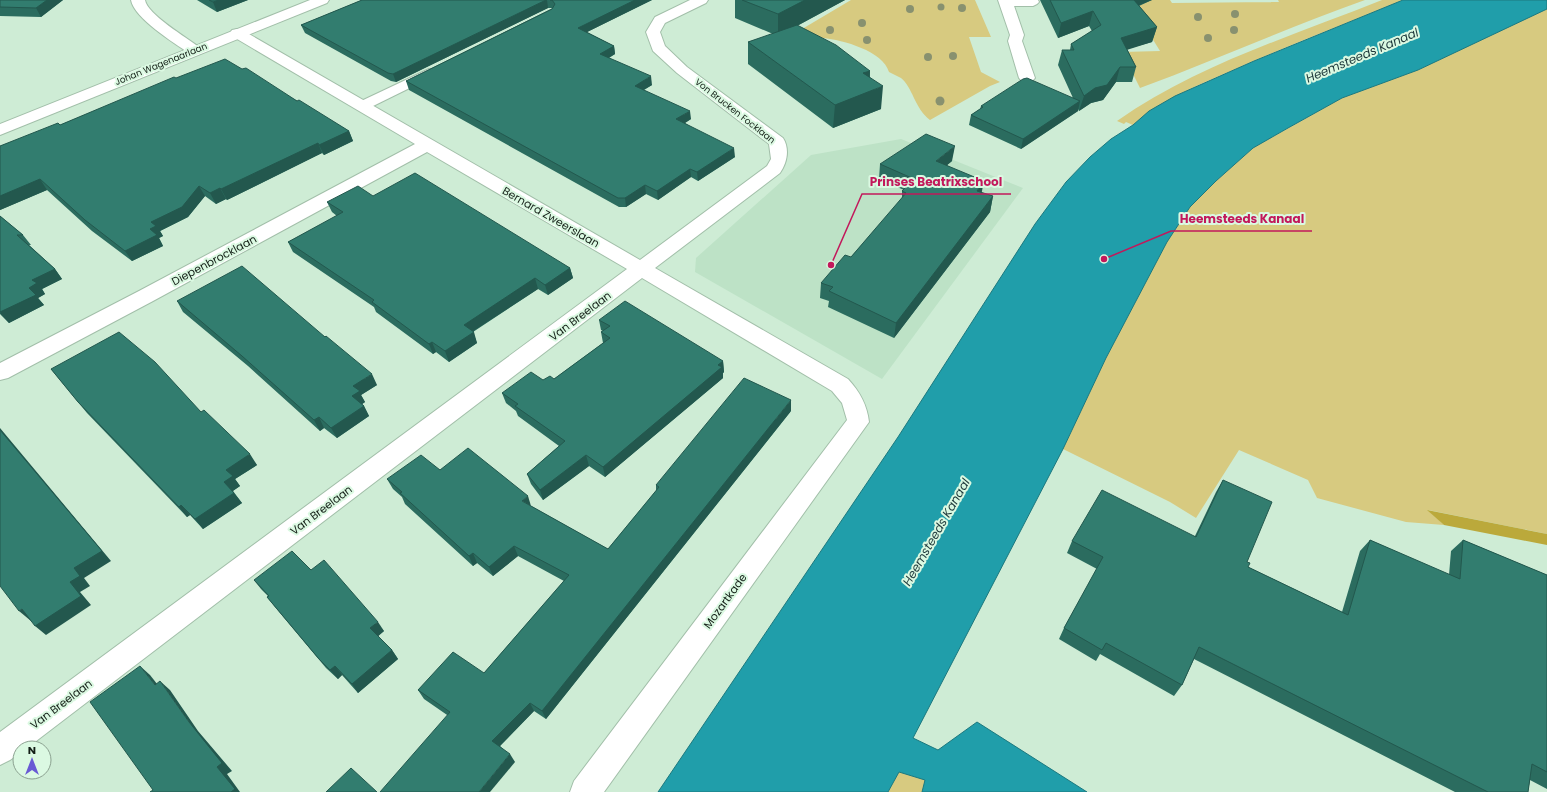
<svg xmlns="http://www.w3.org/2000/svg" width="1547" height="792" font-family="Poppins,sans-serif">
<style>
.built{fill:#bde2c6}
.green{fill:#d7ca80}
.forest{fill:#bba93b}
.water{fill:#209eaa;stroke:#1c787e}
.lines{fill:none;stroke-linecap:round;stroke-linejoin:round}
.service-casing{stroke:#a2bfa9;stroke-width:2}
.minor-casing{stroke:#a2bfa9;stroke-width:2}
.tertiary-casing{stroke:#a2bfa9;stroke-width:2}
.service{fill:#fff;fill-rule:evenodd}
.minor{fill:#fff;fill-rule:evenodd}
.tertiary{fill:#fff;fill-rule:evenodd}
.tree{fill:#88916f}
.wall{fill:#2b6c5f}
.shaded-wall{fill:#23584e}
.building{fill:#327d6f;stroke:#23584e}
.labels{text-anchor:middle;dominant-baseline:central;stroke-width:4;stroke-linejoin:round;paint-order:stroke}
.far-street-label{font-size:9px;fill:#131e16;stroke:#dbf9e2}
.street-label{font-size:11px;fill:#131e16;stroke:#dbf9e2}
.water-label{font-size:12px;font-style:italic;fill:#1d373a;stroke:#dbf9e2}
.leader{fill:none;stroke:#c2185b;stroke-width:1.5}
.callout-dot{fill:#c2185b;stroke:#dbf9e2;stroke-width:1.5}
.callout-label{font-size:12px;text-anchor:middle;font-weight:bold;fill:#c2185b;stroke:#dbf9e2;stroke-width:4;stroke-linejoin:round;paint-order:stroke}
</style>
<rect width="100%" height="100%" fill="#ceecd5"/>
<!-- built -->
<path class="built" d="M901 139 1023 188 882 379 695 272 696 258 811 155Z"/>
<!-- green -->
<g class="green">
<path d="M851 0H975L991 37H969L981 72 1000 82 990 86 930 120C915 109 912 86 901 78 897 76 893 74 889 72 883 51 843 40 823 38 814 37 804 38 795 37L792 35Z"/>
<path d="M1135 0H1170L1172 3 1279 2 1278 0H1365C1289 27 1216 60 1140 88L1122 52 1160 51 1131 4Z"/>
<path d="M1382 0H1403C1349 22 1295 43 1242 66 1204 83 1165 97 1133 125L1126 122 1124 124 1117 121C1197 65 1292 36 1382 0Z"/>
<path d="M1547 9V534L1428 510 1444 525 1406 522 1317 498 1308 480 1239 450 1196 518 1170 502 1063 449 1106 358 1167 242 1190 207 1216 181 1253 148 1342 98 1418 70Z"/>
<path d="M899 772 926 780 922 792H888Z"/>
</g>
<!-- forest -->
<path class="forest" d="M1427 510 1547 534V545L1444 525Z"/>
<!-- water -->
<path class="water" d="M1403 0H1547V9L1418 70 1342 98 1288 128 1253 148 1216 181 1190 207 1167 242 1106 358 1063 449 913 738 938 750 977 722 1087 792H922L925 780 899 772 888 792H658L898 437 1035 224 1066 182 1090 157 1111 139 1133 125 1149 111 1175 96 1254 61Z"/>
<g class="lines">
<!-- service casing -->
<g class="service-casing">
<g id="service">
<path d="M1001 0H1038L1039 2 1037 4 1033 6H1006L1002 4 1000 2Z"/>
<path d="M429 69 434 70 436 73 434 76 367 109 362 110 357 109 355 106 357 103Z"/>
</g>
</g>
<!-- minor casing -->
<g class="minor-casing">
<g id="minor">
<path d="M131 0H145C147 14 187 38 199 47L201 50 199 53 194 54 189 53C174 43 134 18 131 0Z"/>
<path d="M690 0H708L706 3 665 23 660 32 665 46 687 67 783 138C790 149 787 163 780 173L655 268 848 379C860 392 867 405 869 422L604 792H570L574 781 847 420 842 403 832 391 642 278 27 748H20V753L10 760 0 765V732L627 269 427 152 153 301 8 378 0 380V363L139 291 415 144 232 36 230 33 232 30 237 29 242 30 640 260 767 166 771 159 769 144 677 73 653 51 646 32 655 17Z"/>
<path d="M998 0H1012L1024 35 1022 41 1035 78 1032 81 1027 83 1022 81 1019 78 1008 41 1010 35Z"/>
</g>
</g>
<!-- tertiary casing -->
<g class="tertiary-casing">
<path id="tertiary" d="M310 0H329L327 3 0 135V124Z"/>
</g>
<!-- service -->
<use href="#service" class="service"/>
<!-- minor -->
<use href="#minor" class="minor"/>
<!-- tertiary -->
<use href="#tertiary" class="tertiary"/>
</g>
<!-- trees -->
<g class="tree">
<circle cx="941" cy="7" r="3.5"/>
<circle cx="962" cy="8" r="4"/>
<circle cx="910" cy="9" r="4"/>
<circle cx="1235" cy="14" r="4"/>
<circle cx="1198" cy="17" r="4"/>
<circle cx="862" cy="23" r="4"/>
<circle cx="830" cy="30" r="4"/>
<circle cx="1234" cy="30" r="4"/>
<circle cx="1208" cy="38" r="4"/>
<circle cx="867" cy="40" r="4"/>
<circle cx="953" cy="56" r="4"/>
<circle cx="928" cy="57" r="4"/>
<circle cx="940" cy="101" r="4.5"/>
</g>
<!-- wall -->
<g class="wall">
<path d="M0 0H63L41 17 0 16Z"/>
<path d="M197 0H248L217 12Z"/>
<path d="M362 0H652L587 32 614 46 615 54 609 58 652 85 644 90 691 119 685 123 735 157 698 181 691 177 658 200 646 194 626 207H619L409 90 406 81 553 8H548L396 82 391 81 305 33 301 25Z"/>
<path d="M735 0H845L797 26 870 71V77L881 109 833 128 748 64V42L773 34 735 18Z"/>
<path d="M1040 0H1152L1139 6 1157 27 1152 42 1127 49 1136 67 1132 82H1116L1103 100 1091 103 1079 111 1078 109V111L1021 149 969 125 971 115 980 109 981 106 1073 98 1058 65 1062 50H1070L1071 44 1092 31 1089 26 1058 38Z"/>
<path d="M242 69 349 131 353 141 324 155 322 153 227 200 226 199 216 204 205 196 188 217 160 231 163 236 159 238 163 246 132 261 92 231 47 190 0 210V146L60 125 176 78Z"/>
<path d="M952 161 947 165 982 193 993 196 990 212 894 338 828 307 829 301 820 298 821 283 851 257 902 199V191L904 190 879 179 880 164Z"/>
<path d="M373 196 570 268 573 278 548 295 538 289 473 332 477 343 449 362 436 352 433 354 376 312 374 307 293 252 288 242 337 216 332 212 327 202Z"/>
<path d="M0 216 23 235 31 245H29L55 269 62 279 42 289 45 294 38 298 44 305 9 323 0 314Z"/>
<path d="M177 301 377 385 361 395 365 402 362 404 364 406 369 416 337 438 324 428 320 431 248 366 183 312Z"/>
<path d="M599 320 723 361 724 372 723 373V378L605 477 589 466 543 500 531 484 527 474 559 446 518 416 516 411 506 403 502 393 543 380 554 379 603 343 601 332 603 331 601 330Z"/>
<path d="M51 369 201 412 257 465 235 479 240 486 233 491 242 503 203 529 190 515 187 517 87 413Z"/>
<path d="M791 411 546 719 534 711 500 746 515 762 424 699 418 690 484 673 564 581 518 556 493 576 477 563 473 566 405 504 402 497 393 489 387 479 440 470 531 506 608 549 656 491V485Z"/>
<path d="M1223 480 1248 567 1342 612 1360 551 1370 540 1449 575 1451 551 1463 540 1547 575V789L1530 780 1528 792H1455L1194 659 1182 685 1174 696 1100 654 1096 661 1059 639 1064 628 1097 569 1067 553 1072 541 1195 536 1216 492Z"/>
<path d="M311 570 384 631 378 636 392 650 398 659 358 693 342 675 338 679 326 668 275 607 267 597 268 596 261 589 254 580Z"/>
</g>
<!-- shaded-wall -->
<g class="shaded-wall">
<path d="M47 0H63L41 17 36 8Z"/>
<path d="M219 0H248L217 12 213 2Z"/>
<path d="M546 0H547L548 8 396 82 393 74Z"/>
<path d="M635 0H652L579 36 578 28Z"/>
<path d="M805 0H845L778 36V14Z"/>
<path d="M1130 0H1152L1127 10Z"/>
<path d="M1093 11 1089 26 1058 38 1061 23Z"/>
<path d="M1157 27 1152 42 1117 53 1121 38Z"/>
<path d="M614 46 615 54 601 62 600 54Z"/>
<path d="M1120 67 1116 82 1103 100 1091 103 1079 111 1084 96Z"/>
<path d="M870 71 868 92 883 86 881 109 833 128 835 105 863 73Z"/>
<path d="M651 76 652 85 636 94 635 86Z"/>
<path d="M1080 101 1078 111 1021 149 1023 139Z"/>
<path d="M690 111 691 119 677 128 676 119Z"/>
<path d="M349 131 353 141 324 155 319 145Z"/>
<path d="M318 143 322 153 227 200 221 189Z"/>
<path d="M955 146 952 161 934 176 936 161Z"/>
<path d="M734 148 735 157 698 181 697 172Z"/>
<path d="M690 169 691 177 658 200 657 191Z"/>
<path d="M40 179 47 190 0 210V196Z"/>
<path d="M984 181 981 196 977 191Z"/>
<path d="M645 185 646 194 626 207 625 198Z"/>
<path d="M199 186 205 196 188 217 160 231 163 236 159 238 163 246 132 261 125 251 150 229 151 222Z"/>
<path d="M220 188 226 199 216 204 210 193Z"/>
<path d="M993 196 990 212 894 338 896 323Z"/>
<path d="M570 268 573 278 548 295 545 285Z"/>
<path d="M55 269 62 279 42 289 45 294 38 298 44 305 9 323 0 313 29 288 32 280Z"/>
<path d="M535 278 538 289 467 335 464 325Z"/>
<path d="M474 332 477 343 449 362 445 351Z"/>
<path d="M432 342 436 352 433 354 429 344Z"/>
<path d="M723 361 724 372 723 373V378L605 477 603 467Z"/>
<path d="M372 374 377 385 361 395 365 402 358 407 352 396 353 386Z"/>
<path d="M791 400V411L546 719 542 711Z"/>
<path d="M364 406 369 416 337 438 331 428Z"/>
<path d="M319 417 324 428 320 431 314 420Z"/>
<path d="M0 428 111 561 84 578 90 586 80 592 91 605 46 635 35 626 70 582 74 568 0 430Z"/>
<path d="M250 454 257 465 235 479 240 486 231 492 224 482 226 470Z"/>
<path d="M586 455 589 466 543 500 540 490Z"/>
<path d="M234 493 242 503 203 529 195 519Z"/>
<path d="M528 496 531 506 522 501Z"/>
<path d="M181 505 190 515 187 517 179 507Z"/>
<path d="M514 546 518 556 493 576 489 567Z"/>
<path d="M473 553 477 563 473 566 469 556Z"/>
<path d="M22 609 34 619 31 621 19 611Z"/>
<path d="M378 622 384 631 376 638 370 628Z"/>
<path d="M392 650 398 659 358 693 352 684Z"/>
<path d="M140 666 150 675 165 694 155 685Z"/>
<path d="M335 666 342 675 338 679 330 670Z"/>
<path d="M160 681 170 690 198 731 232 771 227 774 240 792H231L217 767 189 722Z"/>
<path d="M530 703 534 711 497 749 492 741Z"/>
<path d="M510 754 515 762 490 792H479Z"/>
</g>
<!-- building -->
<g class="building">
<path d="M0 0H47L36 8 0 7Z"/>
<path d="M209 0H219L213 2Z"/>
<path d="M362 0H546L393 74 388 73 301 25Z"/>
<path d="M550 0H635L578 28 614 46 600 54 651 76 635 86 690 111 676 119 734 148 697 172 690 169 657 191 645 185 625 198H618L406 81 552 9 555 4 552 0Z"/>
<path d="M742 0H805L778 14Z"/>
<path d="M1050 0H1134L1157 27 1121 38 1136 67H1120L1107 85 1095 88 1084 96 1062 50H1074L1071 44 1101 25 1093 11 1061 23Z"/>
<path d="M797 25 836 45 870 71 863 73 883 86 835 105 748 42Z"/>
<path d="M225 59 242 69 246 68 297 101 299 100 349 131 319 145 318 143 221 189 220 188 210 193 199 186 182 207 151 222 156 226 150 229 157 235 125 251 85 220 40 179 0 196V146L58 123 60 125 174 77 176 78Z"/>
<path d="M1027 78 1080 101 1023 139 971 115 983 107 981 106 1023 79Z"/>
<path d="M926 134 955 146 936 161 984 181 977 191 993 196 896 323 829 291 833 287 821 283 845 255 851 257 906 193 902 191 914 179 880 164Z"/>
<path d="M415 173 570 268 545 285 535 278 464 325 474 332 445 351 432 342 429 344 372 302 374 300 288 242 343 212 327 202 358 186 373 196Z"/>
<path d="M0 216 23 235H17L55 269 32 280 37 283 29 288 36 295 0 312Z"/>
<path d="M242 266 325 337 326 336 372 374 353 386 360 391 352 396 364 406 331 428 319 417 314 420 242 356 177 301Z"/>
<path d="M625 301 723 361 718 365 722 367 603 467 586 455 540 490 527 474 565 441 515 406 518 404 502 393 531 372 543 380 550 376 554 379 610 338 601 332 610 326 599 320Z"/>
<path d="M119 332 155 362 201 412 204 410 250 454 226 470 233 476 224 482 234 493 195 519 181 505 179 507 78 402 51 369Z"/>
<path d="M744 378 791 400 542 711 530 703 492 741 510 754 479 792H380L450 712 418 690 453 652 484 673 569 575 514 546 489 567 473 553 469 556 400 493 402 492 387 479 421 455 440 470 468 448 528 496 522 501 608 549 659 487 656 485Z"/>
<path d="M0 430 102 551 74 568 80 576 70 582 81 596 35 626 22 609 19 611 0 586Z"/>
<path d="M1223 480 1272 502 1247 562 1250 563 1248 567 1348 615 1370 540 1460 579 1463 540 1547 575V772L1532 764 1528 792H1488L1199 647 1182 685 1106 643 1102 650 1064 628 1103 557 1072 541 1102 490 1196 537Z"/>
<path d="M292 551 311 570 324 560 378 622 370 628 392 650 352 684 335 666 330 670 319 659 267 597 269 596 254 580Z"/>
<path d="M140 666 155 685 160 681 189 722 222 763 217 767 235 789 231 792H150L153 790 90 702Z"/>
<path d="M351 768 377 792H326Z"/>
</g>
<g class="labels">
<!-- far-street labels -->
<g class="far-street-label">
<text transform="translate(161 64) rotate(-22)">Johan Wagenaarlaan</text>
<text transform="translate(735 111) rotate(38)">Von Brucken Focklaan</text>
</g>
<!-- street labels -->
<g class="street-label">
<text transform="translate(551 217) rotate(30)">Bernard Zweerslaan</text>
<text transform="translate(214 260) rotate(-28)">Diepenbrocklaan</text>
<text transform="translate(580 316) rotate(-37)">Van Breelaan</text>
<text transform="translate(321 510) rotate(-37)">Van Breelaan</text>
<text transform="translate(725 601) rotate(-54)">Mozartkade</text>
<text transform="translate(61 704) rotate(-37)">Van Breelaan</text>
</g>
<!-- water labels -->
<g class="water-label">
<text transform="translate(1362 55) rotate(-23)">Heemsteeds Kanaal</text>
<text transform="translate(936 532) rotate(-60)">Heemsteeds Kanaal</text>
</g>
</g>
<!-- callouts -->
<path class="leader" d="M831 265L862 194H1011M1104 259L1171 231H1312"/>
<g class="callout-dot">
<circle cx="831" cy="265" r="4"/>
<circle cx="1104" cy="259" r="4"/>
</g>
<g class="callout-label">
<text x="936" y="186">Prinses Beatrixschool</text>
<text x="1242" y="223">Heemsteeds Kanaal</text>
</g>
<!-- north arrow -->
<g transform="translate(32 760)"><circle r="19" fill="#dbf9e2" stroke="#8ba190"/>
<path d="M0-3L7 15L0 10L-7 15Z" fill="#695ad4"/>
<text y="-6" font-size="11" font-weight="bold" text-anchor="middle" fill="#131e16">N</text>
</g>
</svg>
